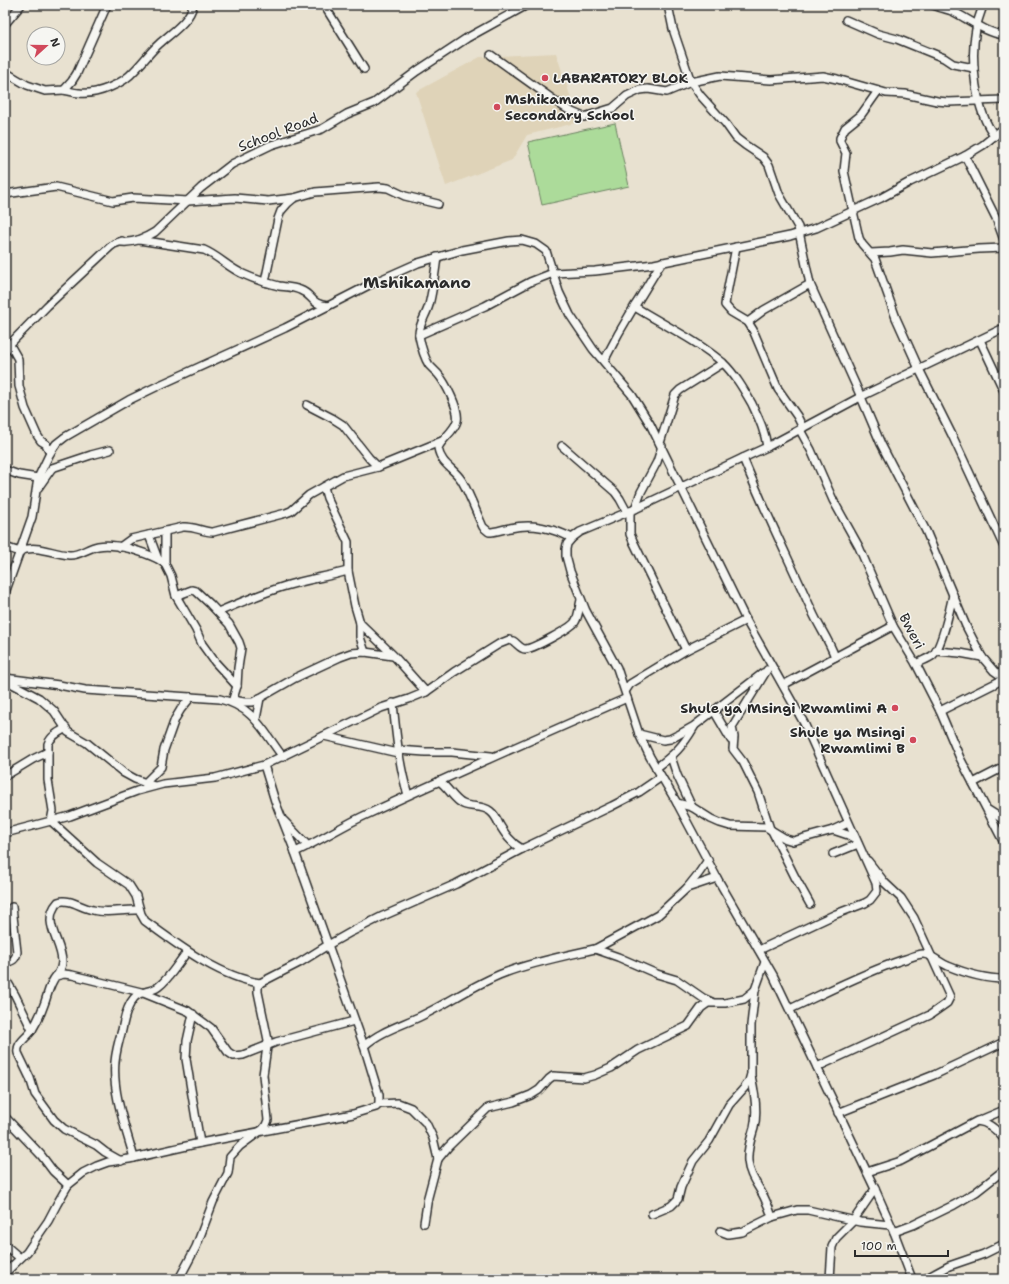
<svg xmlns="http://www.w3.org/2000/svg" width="1009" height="1284" font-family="'Shantell Sans',sans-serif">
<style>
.built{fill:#dfd3b8}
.garden{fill:#acdb9a;stroke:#6c8362}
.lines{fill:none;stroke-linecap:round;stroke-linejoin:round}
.street-casing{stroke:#2b2b2b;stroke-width:10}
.street{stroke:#f6f6f2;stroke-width:7}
.poi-dot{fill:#d1495b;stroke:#f6f6f2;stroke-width:1.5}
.labels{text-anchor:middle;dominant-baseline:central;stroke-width:3;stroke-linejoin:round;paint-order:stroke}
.poi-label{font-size:14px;font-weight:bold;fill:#2b2b2b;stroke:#f6f6f2;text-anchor:start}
.street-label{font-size:14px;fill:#2b2b2b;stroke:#f6f6f2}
.quarter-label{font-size:16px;font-weight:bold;fill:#2b2b2b;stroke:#f6f6f2}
</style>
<rect width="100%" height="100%" fill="#e8e1d0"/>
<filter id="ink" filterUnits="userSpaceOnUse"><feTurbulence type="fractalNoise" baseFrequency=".025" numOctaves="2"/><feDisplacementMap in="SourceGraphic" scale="8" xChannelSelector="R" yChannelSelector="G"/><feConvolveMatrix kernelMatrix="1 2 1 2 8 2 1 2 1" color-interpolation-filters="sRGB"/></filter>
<g filter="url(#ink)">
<!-- built -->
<path class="built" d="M556 53 579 122 527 135 512 160 446 186 416 92 480 57Z"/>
<!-- garden -->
<path class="garden" d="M615 123 629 186 542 205 528 142Z"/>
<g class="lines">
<!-- street casing -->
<g class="street-casing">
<g id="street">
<path d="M324 5 364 69"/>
<path d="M668 5 673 29 691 82 700 95 726 124 736 138 745 145 763 157 769 165 779 194 798 227 810 284 861 397 881 444 926 531 966 626 982 657 994 671 1004 678"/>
<path d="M933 5C940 8 947 9 954 12 970 20 986 33 1004 35"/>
<path d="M983 5C981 13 977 21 976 29 970 59 975 112 995 136"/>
<path d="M846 20 878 34 897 39 944 58 953 64 974 68"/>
<path d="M5 24 21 5"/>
<path d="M491 55 561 105 572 112 584 117 613 108 627 96 640 90 648 89 667 92 691 82 720 76 771 80 823 76 837 79 886 93 905 94 937 101 948 102 1004 100"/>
<path d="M5 72 27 85 45 91 64 90 72 81 77 73 107 5"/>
<path d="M64 90C69 91 74 93 79 93 97 95 123 84 134 71 143 62 150 52 159 44 171 33 190 21 193 5"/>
<path d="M878 91 861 115 845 128 840 138V141L846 153 844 171 859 238 862 244 875 259 896 318 919 369 952 435 1004 547"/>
<path d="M965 156 996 218 1004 240"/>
<path d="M5 194 56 187 113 201 133 198 188 201 235 198 268 201 294 198"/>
<path d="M139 240 204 250C218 256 229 268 243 274 254 279 266 283 279 286 286 287 293 287 300 290 314 295 309 304 328 306"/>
<path d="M736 247 726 298 725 305 731 312 748 322 753 330 778 389 797 416 803 428"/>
<path d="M871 253 890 252 903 250 932 253 979 249 1004 248"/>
<path d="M437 257C435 273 433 289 429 305 426 316 418 325 419 336 421 346 424 357 429 365 432 368 435 371 438 374 445 382 460 410 457 421 454 432 442 438 438 448 441 465 454 468 462 481 470 495 476 512 483 527L489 532C496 532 503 529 510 528 533 523 552 528 572 538"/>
<path d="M265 282 278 219 281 211 288 203 294 198 315 192 379 187 388 188 405 196 438 204"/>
<path d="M635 307C664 325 696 340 722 362 735 374 744 390 752 404 759 419 765 431 767 447"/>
<path d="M748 322 764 310 810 284"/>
<path d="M419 335 485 306 530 282 553 273 595 271 654 264 790 236 816 228 881 198 910 182 965 156 983 145 1004 128"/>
<path d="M980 340 1004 391"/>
<path d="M10 345 18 359 19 386 25 408 37 435 41 441 46 444 50 453"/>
<path d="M5 349 47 306 110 247 114 244 122 241V242C134 243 144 239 155 232L201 188 232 164 271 145 322 129 347 114 374 103 417 71 467 38 527 5"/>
<path d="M604 361C613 343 623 325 634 307 644 292 652 277 662 262"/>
<path d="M307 405 332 418 343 425 369 458 378 467"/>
<path d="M800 430 811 450 833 500 859 547 893 626 916 664 940 711 960 758 1004 843"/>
<path d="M660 443 675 395 680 390 723 363"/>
<path d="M562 446 615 492 620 499 627 512"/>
<path d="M743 458C764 509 789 560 812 611 819 627 829 640 835 657"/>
<path d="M5 470 19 475 38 478"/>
<path d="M324 487 327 498 348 542V571L355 606 360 623 394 656 426 692"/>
<path d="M38 488 52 468 91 455 110 450"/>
<path d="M635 509 641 492 657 462 662 446"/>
<path d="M630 511V534L633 541 686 650"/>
<path d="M149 535 158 559 165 564 171 576 176 596 196 630 202 644 215 662 237 686"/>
<path d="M5 547 20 552"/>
<path d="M120 547 131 539 183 527C194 526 203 532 213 532L286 513 291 511 309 495 343 476 378 467 442 441"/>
<path d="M20 551C37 544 52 554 69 555 79 556 87 548 98 546 117 543 140 551 158 559"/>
<path d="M165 564V531"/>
<path d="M5 593 32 517 38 478 50 453 56 444 65 437 129 400 162 384 285 328 373 283 418 263 462 250 509 241 522 240 536 244 546 251 559 292 570 315 593 349 632 395 650 424 746 620 804 723 876 883 877 891 870 900 865 903 836 914 759 950"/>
<path d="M176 596 192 590 196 591 210 604 229 624 239 642 241 648 238 668 237 686 232 702"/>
<path d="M218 612C239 603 260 594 282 587 303 580 326 577 348 571"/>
<path d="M360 623V637L365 652"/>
<path d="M936 651 960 653 982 657"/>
<path d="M916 664C921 661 928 659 933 655 942 647 950 608 953 595"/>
<path d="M767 670 732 727 734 737 733 749 743 762 758 792 770 829"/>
<path d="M5 678 59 685 85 690 220 699C254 707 263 731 283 757"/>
<path d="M5 680 39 698 54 711 68 732 87 743 124 773 135 779 154 786"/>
<path d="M783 685 893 626"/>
<path d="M626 690 630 684 686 650 746 620"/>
<path d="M233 700 244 702H253L295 678 340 657 351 653 365 652 393 656"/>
<path d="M393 703C396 734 399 765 408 795"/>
<path d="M714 711 731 740"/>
<path d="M940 711 1004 679"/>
<path d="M256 719 260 698"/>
<path d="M66 728C59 732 51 736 48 744V780L53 811 51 821 97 863 129 885 136 896 141 914 145 921C178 945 219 977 260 983"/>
<path d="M639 734 663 740 670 739 678 735 694 726 763 673"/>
<path d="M324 736 398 753"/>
<path d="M398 750 425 752H452L491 756"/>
<path d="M671 757 677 775 692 807"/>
<path d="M656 768C674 755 683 746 694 727"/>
<path d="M5 776 33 759 48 752"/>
<path d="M439 781C449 788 454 800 463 804 472 808 482 805 490 811 494 814 497 819 499 824 505 834 511 843 522 849"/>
<path d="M145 783 161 767 164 750 175 719 181 709 191 697"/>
<path d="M973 783 1004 767"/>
<path d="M677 803 692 807 711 819 720 823 730 826 766 827 786 839 793 841 833 830 848 823"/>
<path d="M988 810 1004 820"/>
<path d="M284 821 308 846"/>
<path d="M833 830 848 835 855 839"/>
<path d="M772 831 795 877 810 904"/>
<path d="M5 833 70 816 137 791 163 784 215 778 264 765 381 708 409 699 426 692 454 672 499 644 509 640 513 641C517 643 520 649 525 649 533 649 571 628 575 622 579 616 579 607 581 600"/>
<path d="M295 852C320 841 343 825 368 814 454 774 540 736 627 698"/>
<path d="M833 854 858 844"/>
<path d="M687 888 717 878"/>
<path d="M595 949 618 957 657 974 677 980 703 998 712 1002"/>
<path d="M5 963C12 961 16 960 17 952L12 907"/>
<path d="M58 974C60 970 62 967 62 962 62 941 40 922 58 902 70 898 81 908 93 910 108 914 124 909 139 910"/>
<path d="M5 978 15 995 32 1030"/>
<path d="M790 1009C827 992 863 973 902 960 908 959 916 954 923 954 931 954 940 963 948 966 965 973 985 979 1004 979"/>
<path d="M193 1014 187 1041 186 1059 200 1143"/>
<path d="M364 1046C380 1031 403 1025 423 1015 450 1002 475 984 504 973 533 962 564 956 595 949L658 915 687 888 699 873 708 860"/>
<path d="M817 1067 930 1015 947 1003 950 997 914 918 901 898 885 883 868 861"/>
<path d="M751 1076C755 1093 758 1111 754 1128 751 1138 747 1149 748 1161 749 1175 758 1185 764 1197 767 1203 770 1210 772 1217"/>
<path d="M379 1104 398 1103 411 1108 426 1123 433 1138 438 1159 428 1197 424 1223"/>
<path d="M838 1113 934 1075 1004 1042"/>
<path d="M5 1117 41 1155 53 1171 68 1185"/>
<path d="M978 1121 1004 1110"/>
<path d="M134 1158C126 1129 112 1093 115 1062 116 1051 119 1040 122 1030 124 1019 127 1006 134 998 141 990 150 993 158 987 170 978 178 963 187 952"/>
<path d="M438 1159 448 1147 488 1108 513 1102 531 1095 539 1090 549 1079 553 1076 584 1078 595 1075 611 1068 638 1050 688 1026 701 1008 708 1003H725L744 999 755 990 765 962"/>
<path d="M121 1161 105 1152 96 1145 64 1129 54 1120 35 1094 30 1078 18 1053C16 1043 27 1038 32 1030 37 1022 42 1011 45 1002 48 993 50 983 56 976L64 974 72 975 141 992 188 1011 211 1028 228 1052 234 1056 243 1055 276 1042 354 1021"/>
<path d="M867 1172 901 1161 977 1121C989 1122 997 1130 1004 1139"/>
<path d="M652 1214 671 1206 678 1199 681 1187 693 1161 709 1141 729 1105 745 1087 749 1081 751 1074V1025L755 990"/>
<path d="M720 1231 728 1234 742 1232 772 1217 797 1210H808L860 1222 890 1225"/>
<path d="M894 1232 913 1225 954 1205 976 1192 1004 1170"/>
<path d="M5 1245 20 1258"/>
<path d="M5 1273 27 1252 37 1237 48 1221 57 1204 68 1185 83 1173 97 1166 108 1162 129 1159 200 1143 353 1114 376 1107 379 1104V1095L364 1046 295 852 275 801 264 765"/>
<path d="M179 1279 196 1247 213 1202 228 1173 230 1157 240 1146 263 1129 266 1125 268 1120 263 1075 268 1040 258 992V986L260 983 299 963 328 945 351 932 383 916 456 884 522 849 612 806 639 792 661 777"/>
<path d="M830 1279 832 1247 836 1238 853 1221 875 1189"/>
<path d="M912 1279 894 1232 875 1189 773 975 717 878 677 803 650 757 639 734 617 668 586 611 570 571 566 556V549L567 544 572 538 580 532 635 509 743 458 767 447 864 395 1004 328"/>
<path d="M925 1279 949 1266 984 1254 1004 1244"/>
</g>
</g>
<!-- street -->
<use href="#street" class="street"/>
</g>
</g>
<!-- markers -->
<g class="poi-dot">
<circle cx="545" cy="78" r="4"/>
<circle cx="497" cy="107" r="4"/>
<circle cx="895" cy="708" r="4"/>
<circle cx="913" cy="740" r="4"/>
</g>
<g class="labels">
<!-- poi labels -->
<g class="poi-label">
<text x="553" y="78">LABARATORY BLOK</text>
<text x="505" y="99">Mshikamano<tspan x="505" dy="16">Secondary School</tspan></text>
<text x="887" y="708" text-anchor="end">Shule ya Msingi Rwamlimi A</text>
<text x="905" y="732" text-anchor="end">Shule ya Msingi<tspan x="905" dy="16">Rwamlimi B</tspan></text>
</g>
<!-- street labels -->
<g class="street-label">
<text transform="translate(278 132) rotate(-21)">School Road</text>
<text transform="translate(912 631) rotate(62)">Bweri</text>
</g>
<!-- quarter labels -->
<g class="quarter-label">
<text x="417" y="282">Mshikamano</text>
</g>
</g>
<!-- margin -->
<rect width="1009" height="1284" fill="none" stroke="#f6f6f2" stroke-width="20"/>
<rect x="10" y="10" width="989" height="1264" fill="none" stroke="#2b2b2b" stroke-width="1.5" filter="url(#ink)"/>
<!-- north arrow -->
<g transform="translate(46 46) rotate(69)"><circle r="19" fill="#f6f6f2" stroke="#a5a5a2"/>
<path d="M0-3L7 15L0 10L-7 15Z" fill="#d1495b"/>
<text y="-6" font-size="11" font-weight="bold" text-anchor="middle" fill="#2b2b2b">N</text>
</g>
<!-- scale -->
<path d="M855 1250v6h93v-6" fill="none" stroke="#2b2b2b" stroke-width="2"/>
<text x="861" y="1250" font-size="12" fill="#2b2b2b" stroke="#f6f6f2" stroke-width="3" paint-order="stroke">100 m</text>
</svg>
